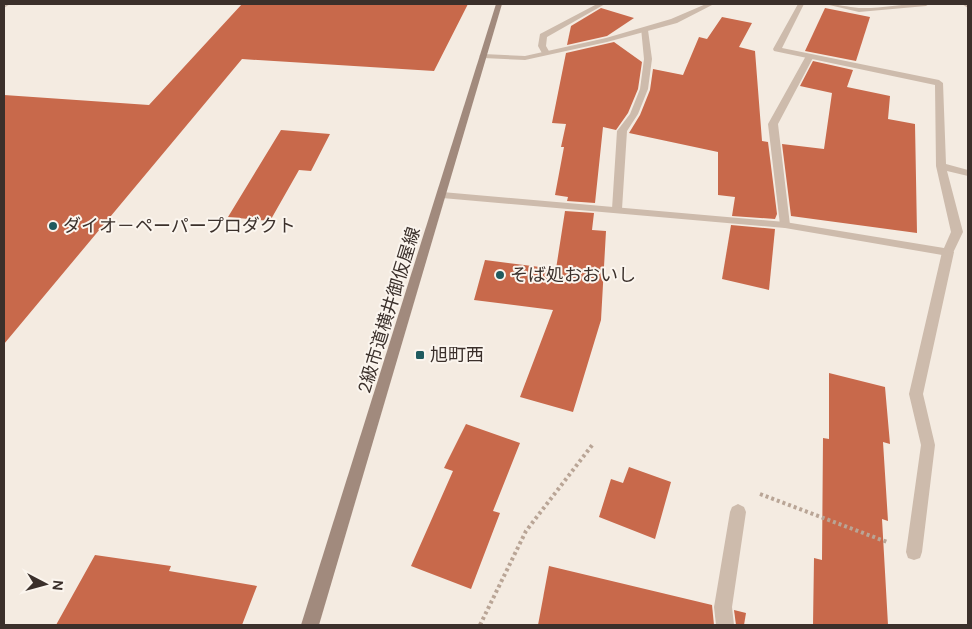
<svg xmlns="http://www.w3.org/2000/svg" width="972" height="629" font-family="'DM Sans','Noto Sans JP',sans-serif">
<style>
.building{fill:#c8694b}
.lines{fill:none;stroke-linecap:round;stroke-linejoin:round}
.path{stroke:#b9a596;stroke-width:4;stroke-dasharray:3 3;stroke-linecap:butt}
.lane{fill:#cdbbac;fill-rule:evenodd}
.street{fill:#cdbbac;fill-rule:evenodd}
.secondary{fill:#a18a7d;fill-rule:evenodd}
.poi-dot{fill:#1f5a5e;stroke:#fbf5ee;stroke-width:2}
.labels{text-anchor:middle;dominant-baseline:central;stroke-width:4;stroke-linejoin:round;paint-order:stroke}
.poi-label{font-size:18px;fill:#3b302b;stroke:#fbf5ee;text-anchor:start}
.street-label{font-size:18px;fill:#3b302b;stroke:#fbf5ee}
</style>
<rect width="100%" height="100%" fill="#f4ebe1"/>
<!-- building -->
<g class="building">
<path d="M242 4H468L434 71 242 59 4 344V95L149 105Z"/>
<path d="M601 8 634 18 607 36 567 45 571 26Z"/>
<path d="M825 8 870 17 856 61 805 51Z"/>
<path d="M722 17 752 23 739 47 755 51 762 141 768 142 777 214 775 219 732 216 735 197 718 195V152L629 133 640 115 650 90 653 69 683 75 699 37 707 39Z"/>
<path d="M614 42 642 62 638 89 628 113 616 130 603 127 595 203 567 201 568 197 555 195 564 147H561L566 124 552 123 566 53Z"/>
<path d="M813 61 853 70 847 87 890 96 888 119 915 124 917 233 791 216 782 144 824 149 832 93 800 86Z"/>
<path d="M281 130 330 134 311 171 299 170 270 221 228 217Z"/>
<path d="M565 211 594 213 592 230 606 231 601 320 573 412 520 397 553 310 474 300 485 260 556 269Z"/>
<path d="M731 225 775 229 769 290 722 279Z"/>
<path d="M829 373 885 387 890 444 883 442 888 521 882 519 888 625H813L814 558 822 560 823 438 829 439Z"/>
<path d="M466 424 520 443 493 511 500 513 471 589 411 566 453 471 444 468Z"/>
<path d="M629 467 671 482 655 539 599 517 611 479 623 483Z"/>
<path d="M95 555 171 566 169 571 257 586 242 625H56Z"/>
<path d="M549 566 712 605 714 625H538Z"/>
<path d="M734 610 746 613 744 625H736Z"/>
</g>
<g class="lines">
<!-- path -->
<g class="path">
<path d="M760 494 887 542"/>
<path d="M480 625 526 531 593 444"/>
</g>
<!-- lane -->
<g class="lane">
<path d="M4 4H10L4 8Z"/>
<path d="M597 4H605L547 37 546 46 550 53 543 55 538 46 540 34Z"/>
<path d="M641 28 648 30 652 59 648 89 638 114 627 131 622 209 617 212 612 209 617 131 630 114 640 89 644 59Z"/>
<path d="M807 54 814 56 778 124 790 225 785 228 780 225 768 124Z"/>
<path d="M948 248 954 252 923 394 935 445 922 552 920 558 914 560 908 558 906 552 921 445 909 394 942 252Z"/>
</g>
<!-- street -->
<g class="street">
<path d="M706 4H714L677 23 607 42 525 60 483 58 479 56 483 54 525 56 606 38 671 19Z"/>
<path d="M798 4H804L782 48 939 80 943 83 946 164 968 170V176L947 171 963 232 952 255 948 256 785 228 442 198 437 195 442 192 785 222 944 248 951 232 936 166 935 85 774 51 773 49Z"/>
<path d="M825 4C837 4 848 7 859 8 883 9 906 2 929 4L926 6 859 12Z"/>
<path d="M962 4H968V8Z"/>
<path d="M738 504 744 507 746 512 732 607 734 625H716L714 607 730 512 732 507Z"/>
</g>
<!-- secondary -->
<path class="secondary" d="M496 4H502L319 625H301Z"/>
</g>
<!-- markers -->
<g class="poi-dot">
<circle cx="53" cy="226" r="5"/>
<circle cx="500" cy="275" r="5"/>
<rect x="415" y="350" width="10" height="10" rx="2.5"/>
</g>
<g class="labels">
<!-- poi labels -->
<g class="poi-label">
<text x="63" y="226">ダイオ－ペーパープロダクト</text>
<text x="510" y="275">そば処おおいし</text>
<text x="430" y="355">旭町西</text>
</g>
<!-- street labels -->
<g class="street-label">
<text transform="translate(389 310) rotate(-73)">2級市道横井御仮屋線</text>
</g>
</g>
<!-- border -->
<rect width="972" height="629" fill="none" stroke="#3b302b" stroke-width="10"/>
<!-- north arrow -->
<g transform="translate(45 584) rotate(96)" stroke="#fbf5ee" stroke-width="4" paint-order="stroke">
<path d="M0-4L9 19L0 12L-9 19Z" fill="#3b302b"/>
<text y="-8" font-size="14" font-weight="bold" text-anchor="middle" fill="#3b302b">N</text>
</g>
</svg>
